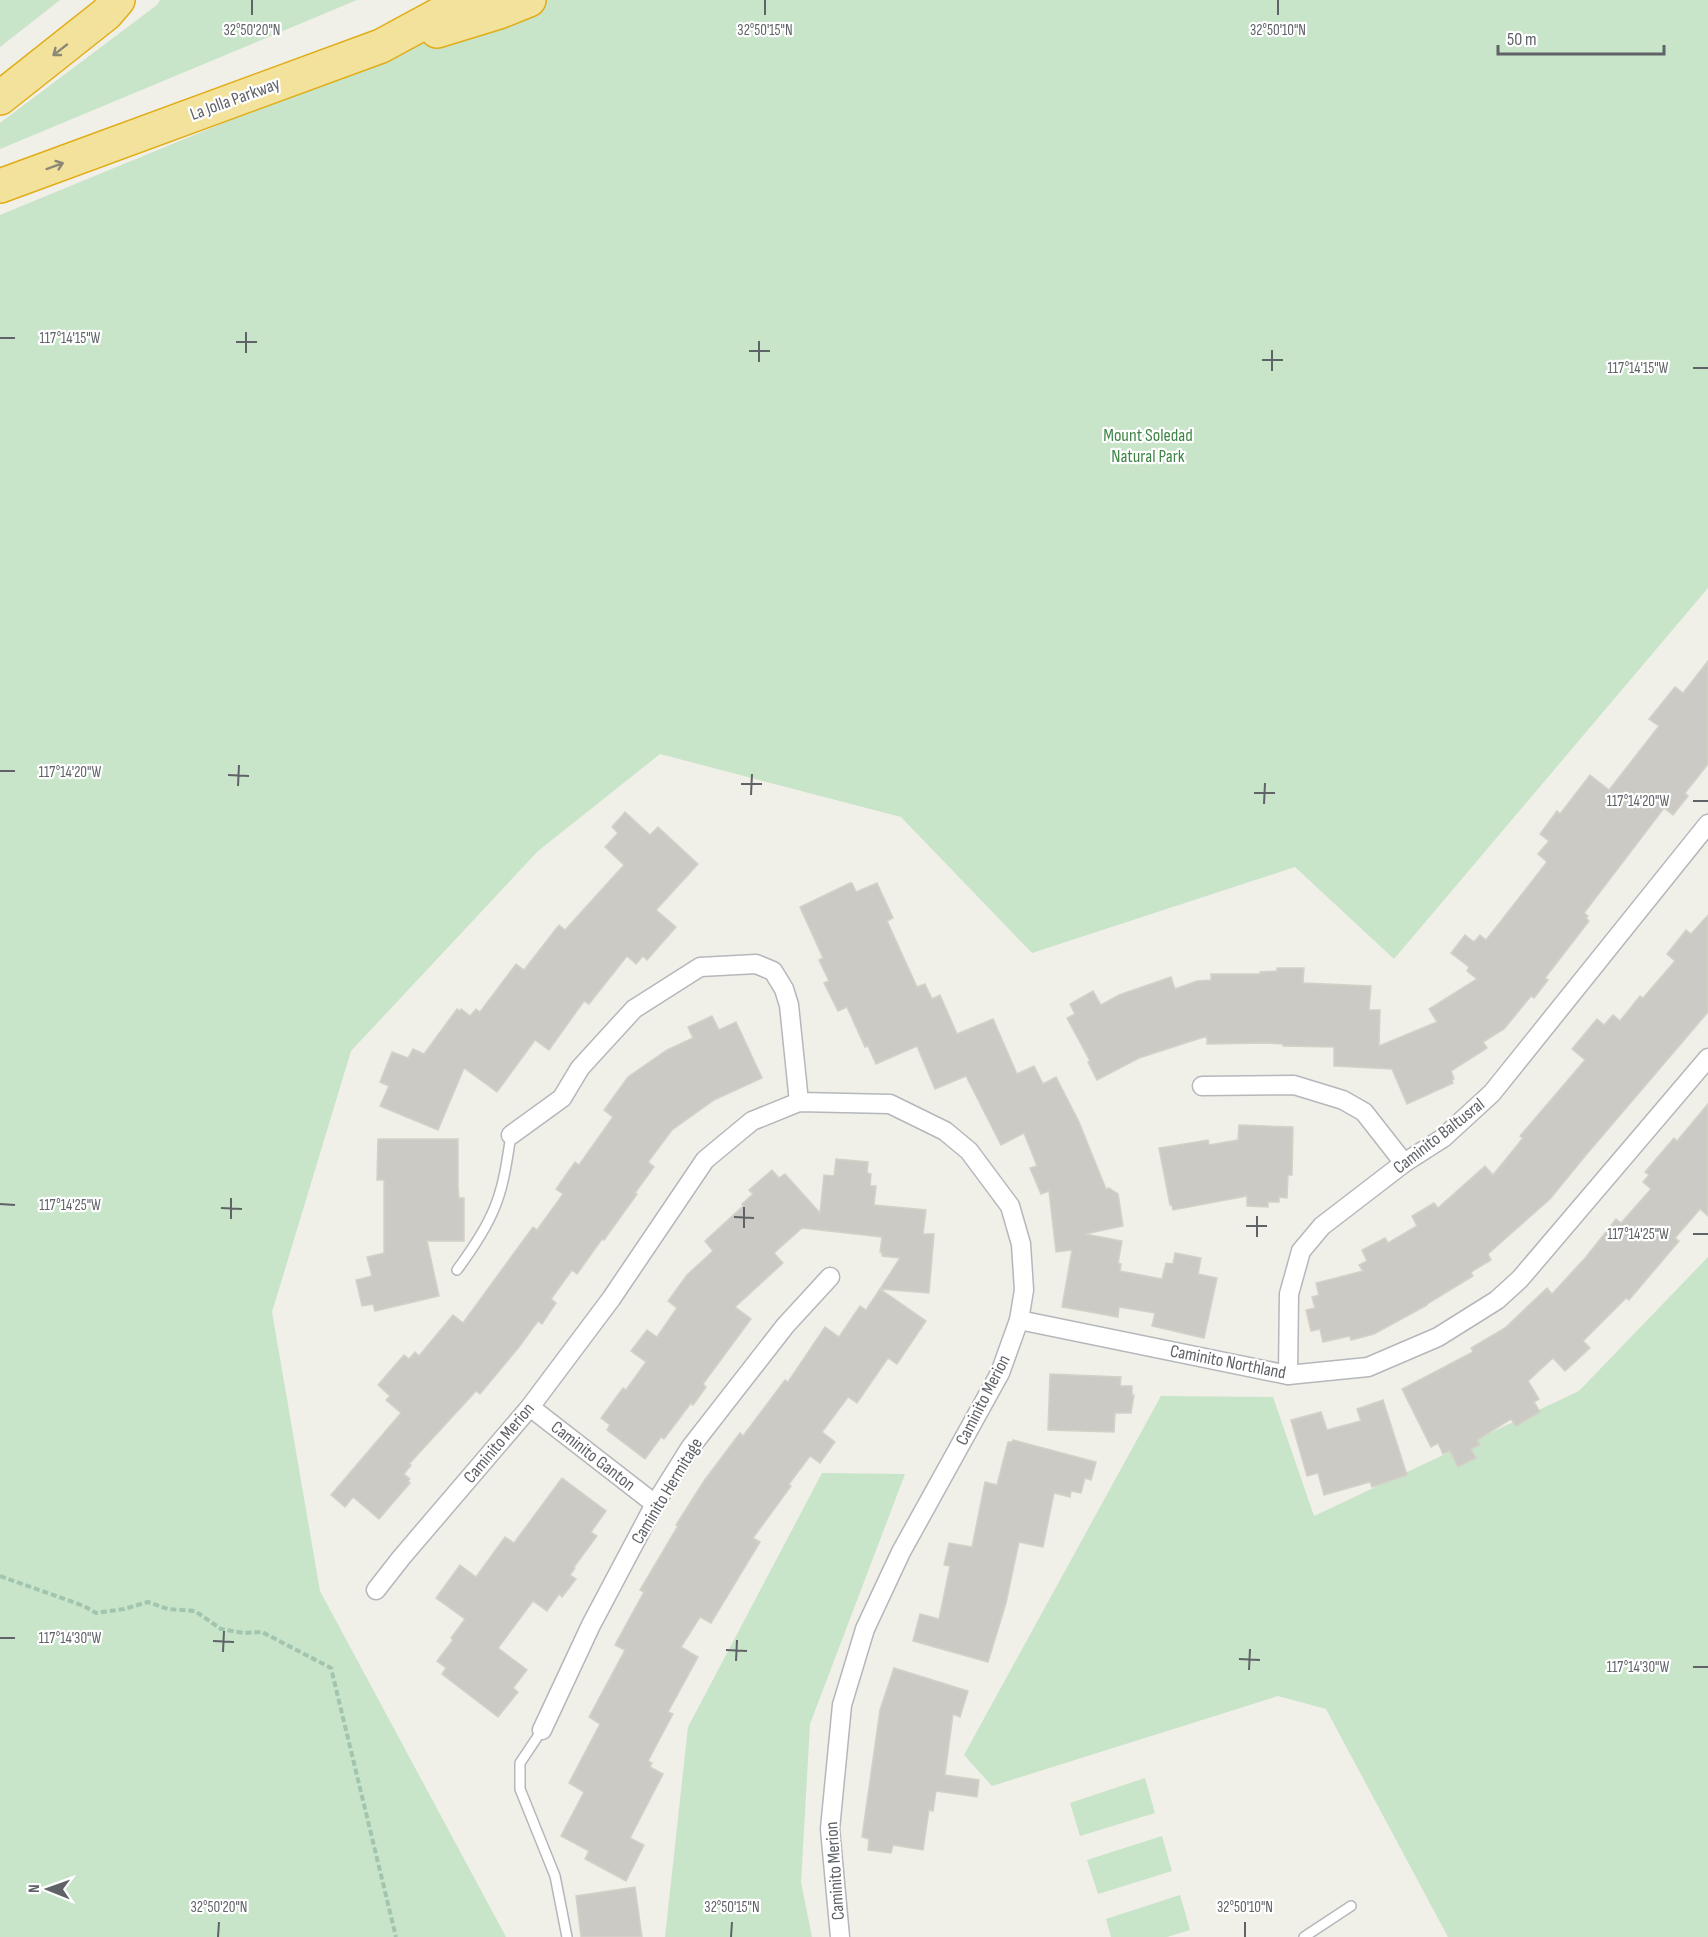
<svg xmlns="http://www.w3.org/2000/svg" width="1708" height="1937" font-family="'Sofia Sans Condensed',sans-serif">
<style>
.green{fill:#c8e4c9}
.building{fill:#cccac5;stroke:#d4d1c7;stroke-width:1.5}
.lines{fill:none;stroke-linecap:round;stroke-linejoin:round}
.lane-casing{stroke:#b5b7bb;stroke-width:12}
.street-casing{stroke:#b5b7bb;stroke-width:21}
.highway-casing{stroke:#e1ad17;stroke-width:36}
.path{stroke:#a1c5ae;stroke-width:4;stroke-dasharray:6 3;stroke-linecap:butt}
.lane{stroke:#fff;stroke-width:9}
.street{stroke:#fff;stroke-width:18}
.highway{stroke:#f3e29c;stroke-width:33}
.oneway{stroke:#8b8877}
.ticks{fill:none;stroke:#5f6267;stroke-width:2}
.labels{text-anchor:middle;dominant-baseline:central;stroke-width:4.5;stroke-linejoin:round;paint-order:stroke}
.street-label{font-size:18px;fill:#5f6267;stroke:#fff}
.park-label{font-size:18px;fill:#408547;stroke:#fff}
.ticks-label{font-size:15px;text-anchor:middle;fill:#5f6267;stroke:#fff;stroke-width:4.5;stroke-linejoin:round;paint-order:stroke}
</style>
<rect width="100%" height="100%" fill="#f0efe8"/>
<!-- green -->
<g class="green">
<path d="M0 0H60L0 47Z"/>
<path d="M160 0H357L0 149V123L157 5Z"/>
<path d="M522 0H1708V588L1394 959 1295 867 1032 953 901 817 660 754 538 851 351 1051 272 1312 320 1591 506 1937H0V215Z"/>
<path d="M1708 1257V1937H1448L1326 1709 1278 1696 992 1786 964 1755 1161 1396 1273 1397 1314 1516 1579 1391Z"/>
<path d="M822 1473 905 1474 810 1724 801 1882 812 1937H665L688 1727Z"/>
<path d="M1145 1778 1155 1813 1080 1836 1070 1803Z"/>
<path d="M1162 1836 1172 1871 1098 1894 1087 1860Z"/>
<path d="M1180 1895 1190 1930 1167 1937H1111L1106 1919Z"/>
</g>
<!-- building -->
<g class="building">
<path d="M1708 661V764L1685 793 1688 796 1673 815 1664 808 1584 913 1588 916 1586 918 1589 921 1545 978 1548 980 1534 998 1531 996 1504 1029 1483 1042 1487 1048 1451 1071 1454 1079 1452 1080 1453 1083 1407 1104 1392 1069 1334 1066V1047L1283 1046V1044L1266 1043 1207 1044V1036L1139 1058 1097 1080 1088 1062 1090 1061 1067 1018 1075 1014 1070 1004 1093 991 1101 1005 1119 995 1171 977 1175 989 1197 981 1211 980V974H1260V972L1277 971V968H1304L1303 983 1371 986 1369 1010H1380L1379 1046 1437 1022 1429 1009 1477 979 1467 971 1469 967 1451 953 1465 935 1474 942 1480 935 1486 940 1547 862 1538 854 1549 841 1540 834 1557 811 1560 814 1590 775 1609 790 1659 726 1649 719 1675 687 1683 693Z"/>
<path d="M625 812 650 835 658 827 698 864 656 910 676 927 647 960 643 956 636 964 627 956 589 1004 584 1001 549 1050 535 1040 497 1092 464 1068 438 1130 380 1106 389 1086 380 1082 392 1052 408 1058 413 1049 424 1054 457 1009 460 1011 461 1009 470 1016 476 1009 480 1012 516 964 524 970 559 925 565 930 624 865 605 847 618 833 612 827Z"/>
<path d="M850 883H852L856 892 877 883 893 918 887 921 917 987 925 984 932 999 940 995 957 1034 993 1019 1017 1074 1034 1066 1043 1084 1056 1077 1079 1122 1106 1189 1109 1188 1118 1194 1123 1226 1085 1234 1122 1241 1118 1263 1121 1264 1120 1271 1162 1279 1166 1263 1173 1264 1175 1253 1201 1258 1198 1274 1217 1278 1204 1338 1152 1326 1155 1313 1119 1307 1118 1317 1062 1307 1072 1250 1056 1252 1049 1191 1041 1194 1030 1168 1037 1166 1024 1133 1001 1145 966 1076 935 1089 917 1046 876 1064 868 1046 865 1047 847 1007 838 1011 824 983 829 981 819 960 823 958 800 907Z"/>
<path d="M1708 915V1012L1586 1155 1550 1199 1488 1254 1491 1260 1471 1272 1473 1276 1427 1304V1305L1374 1334 1351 1340 1350 1336 1323 1342 1320 1329 1311 1331 1306 1310 1315 1308 1312 1297 1319 1295 1316 1283 1363 1271 1359 1265 1367 1261 1362 1250 1385 1238 1388 1243 1417 1226 1412 1216 1434 1203 1438 1208 1485 1166 1493 1175 1523 1138 1520 1136 1585 1060 1572 1049 1597 1019 1604 1025 1613 1015 1620 1021 1640 996 1643 998 1675 961 1667 954 1686 930 1691 934Z"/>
<path d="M712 1016 719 1030 736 1022 762 1078 714 1100 672 1130 648 1162 654 1167 635 1193 637 1194 604 1240 602 1239 577 1274 572 1270 551 1299 556 1303 542 1324 538 1321 519 1347 480 1394 476 1391 409 1464 411 1465 404 1474 410 1479 408 1481 410 1483 379 1519 353 1497 345 1507 331 1495 401 1413 386 1400 390 1396 378 1385 404 1355 409 1359 415 1352 419 1356 453 1315 463 1323 533 1227 537 1230 563 1194 556 1189 575 1162 579 1165 613 1117 604 1110 628 1077 667 1050 693 1038 688 1027Z"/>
<path d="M1708 1104V1216L1700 1209 1675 1238 1679 1241 1629 1300 1626 1298 1583 1341 1590 1348 1565 1371 1553 1358 1528 1381 1539 1399 1534 1402 1540 1412 1516 1426 1511 1419 1477 1440 1480 1445 1471 1449 1476 1458 1458 1467 1450 1451 1443 1454 1438 1443 1431 1447 1402 1389 1473 1352 1471 1348 1505 1328 1547 1288 1552 1294 1586 1257 1616 1219 1621 1223 1651 1189 1643 1182 1649 1175 1645 1172 1674 1138 1677 1141Z"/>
<path d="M1239 1125 1293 1127 1292 1175H1288L1287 1198 1279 1197V1202H1268V1207L1247 1206V1196L1173 1210 1172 1205H1170L1159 1148 1208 1140 1209 1145 1238 1140Z"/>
<path d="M378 1139H458V1187L459 1198H464V1241H427L439 1296 375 1311 373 1304 362 1306 356 1280 372 1276 367 1257 384 1253V1180H377Z"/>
<path d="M836 1159 868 1162 867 1173 871 1174 870 1186H876L874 1205 926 1210 923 1234H934L929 1293 880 1289 900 1258 882 1256V1252H880L882 1237 802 1228 774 1253 783 1263 735 1307 751 1319 703 1384 706 1387 693 1405 691 1403 664 1439 661 1437 645 1459 607 1430 610 1425 601 1418 623 1388 626 1390 646 1362 631 1351 647 1330 657 1337 677 1308 668 1301 687 1275 713 1251 705 1241 743 1206 742 1204 753 1194 749 1190 772 1170 779 1178 785 1174 820 1213 824 1175 834 1176Z"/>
<path d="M880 1289 926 1321 897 1364 888 1358 857 1403 848 1397 822 1432 835 1442 820 1463 810 1456 789 1484 791 1486 753 1538 760 1542 711 1623 700 1617 681 1647 698 1657 668 1712 673 1714 648 1761 652 1763 650 1767 663 1774 630 1838 644 1845 626 1881 585 1859 589 1851 561 1836 584 1792 569 1783 600 1724 589 1717 625 1650 615 1645 644 1592 640 1590 678 1526 676 1525 704 1481 740 1433 743 1436 785 1380 788 1382 825 1327 839 1337 860 1306 866 1310Z"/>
<path d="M1050 1374 1121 1377 1120 1386H1132V1395H1134L1131 1413H1115L1114 1432 1048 1430Z"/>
<path d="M1383 1400 1407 1475 1372 1487 1370 1482 1324 1495 1318 1473 1307 1476 1291 1420 1321 1412 1327 1430 1361 1421 1357 1409Z"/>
<path d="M1013 1440 1096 1462 1091 1480 1085 1478 1081 1493 1071 1491 1070 1497 1054 1493 1043 1547 1019 1542 1006 1603 988 1662 913 1641 920 1614 939 1619 950 1566 944 1565 949 1543 972 1547 985 1482 997 1485 1008 1442H1012Z"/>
<path d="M562 1478 606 1511 591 1532 597 1536 574 1567 575 1568 570 1575 576 1579 562 1597 559 1594 547 1611 533 1601 498 1648 527 1670 513 1688 518 1692 498 1717 442 1674 446 1668 437 1661 453 1640 451 1638 465 1619 436 1598 460 1565 476 1577 505 1537 514 1543Z"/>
<path d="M894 1668 968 1691 960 1717 953 1714 945 1775 979 1780 977 1797 936 1791 933 1811 929 1810 923 1850 893 1845 891 1853 868 1850 869 1839 862 1837 880 1710Z"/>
<path d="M635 1887 642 1937H581L576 1896Z"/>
</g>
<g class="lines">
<!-- lane casing -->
<g class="lane-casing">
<g id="lane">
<path d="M457 1270C471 1251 485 1231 494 1209 504 1186 507 1160 511 1135"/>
<path d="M542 1730 520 1763V1789L555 1876 567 1937"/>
<path d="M1304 1937 1351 1906"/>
</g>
</g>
<!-- street casing -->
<g class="street-casing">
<g id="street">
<path d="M1202 1086 1294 1085 1343 1100 1364 1112 1404 1163"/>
<path d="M511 1135 562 1098 580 1068 634 1009 700 967 756 964 773 971 784 989 789 1005 799 1102"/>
<path d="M1019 1320 1288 1375 1368 1367 1438 1337 1497 1300 1520 1279 1708 1058"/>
<path d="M1288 1375 1289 1294 1301 1251 1322 1226 1404 1163 1443 1138 1492 1093 1708 824"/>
<path d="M530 1407 655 1504"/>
<path d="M376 1590 401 1558 530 1407 611 1299 705 1160 752 1121 799 1102 890 1104 945 1131 969 1151 1010 1206 1021 1244 1024 1290 1019 1320 1000 1373 901 1552 865 1629 842 1705 830 1829 840 1937"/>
<path d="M542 1730 591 1625 655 1504 690 1448 785 1326 830 1277"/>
</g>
</g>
<!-- highway casing -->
<g class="highway-casing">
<g id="highway">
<path d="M437 31 499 12 529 0"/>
<path d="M0 98 106 14 118 0"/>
<path d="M0 186 381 46 466 0"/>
</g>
</g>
<!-- path -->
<path class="path" d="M0 1576 84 1606 96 1613 124 1609 148 1602 168 1609 195 1611 221 1629 244 1633 262 1632 331 1668 396 1937"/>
<!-- lane -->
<use href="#lane" class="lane"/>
<!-- street -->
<use href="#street" class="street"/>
<!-- highway -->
<use href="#highway" class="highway"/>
</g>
<!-- one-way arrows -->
<defs><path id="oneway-shaft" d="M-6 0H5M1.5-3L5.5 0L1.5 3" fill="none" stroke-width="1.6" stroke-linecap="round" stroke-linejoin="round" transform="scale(1.5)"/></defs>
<g class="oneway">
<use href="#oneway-shaft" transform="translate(60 50) rotate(142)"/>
<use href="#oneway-shaft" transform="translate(55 166) rotate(-20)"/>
</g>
<!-- ticks -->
<path class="ticks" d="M252 15V0M765 15V0M1278 15V0M0 338H15M236 342H257M749 351H770M246 353V332M1262 360H1283M759 362V341M1693 368H1708M1272 371V350M0 771H15M228 775 249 776M741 784H762M238 786 239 765M1254 793H1275M751 795 752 774M1693 801H1708M1264 804 1265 783M0 1204 15 1205M221 1208 242 1209M734 1217 754 1218M231 1219V1198M1246 1226H1267M744 1228V1207M1693 1234H1708M1257 1237V1216M0 1638H15M213 1641 234 1642M726 1650 747 1651M223 1652 224 1631M1239 1659 1260 1660M736 1661 737 1640M1693 1667H1708M1249 1670 1250 1649M218 1937 219 1922M731 1937 732 1922M1245 1937V1922"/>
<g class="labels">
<!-- street labels -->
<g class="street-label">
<text transform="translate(235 99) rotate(-20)">La Jolla Parkway</text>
<text transform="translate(1439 1136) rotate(-38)">Caminito Baltusral</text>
<text transform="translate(1228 1362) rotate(11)">Caminito Northland</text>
<text transform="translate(983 1400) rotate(-63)">Caminito Merion</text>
<text transform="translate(499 1443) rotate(-50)">Caminito Merion</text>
<text transform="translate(593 1456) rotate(38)">Caminito Ganton</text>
<text transform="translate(667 1491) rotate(-59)">Caminito Hermitage</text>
<text transform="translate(835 1871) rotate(-94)">Caminito Merion</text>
</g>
<!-- park labels -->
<g class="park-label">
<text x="1148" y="435">Mount Soledad<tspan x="1148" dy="21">Natural Park</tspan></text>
</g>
</g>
<g class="ticks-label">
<text x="252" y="35">32°50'20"N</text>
<text x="765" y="35">32°50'15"N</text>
<text x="1278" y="35">32°50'10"N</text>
<text x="70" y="343">117°14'15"W</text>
<text x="1638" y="373">117°14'15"W</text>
<text x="70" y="777">117°14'20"W</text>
<text x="1638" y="806">117°14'20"W</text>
<text x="70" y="1210">117°14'25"W</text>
<text x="1638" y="1239">117°14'25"W</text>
<text x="70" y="1643">117°14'30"W</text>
<text x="1638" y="1672">117°14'30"W</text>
<text x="219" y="1912">32°50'20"N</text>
<text x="732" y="1912">32°50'15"N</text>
<text x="1245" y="1912">32°50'10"N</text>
</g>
<!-- north arrow -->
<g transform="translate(48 1889) rotate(271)" stroke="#ffffff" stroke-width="4.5" paint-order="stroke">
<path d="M0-4.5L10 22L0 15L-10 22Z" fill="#5f6267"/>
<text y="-9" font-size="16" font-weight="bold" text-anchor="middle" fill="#5f6267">N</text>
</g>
<!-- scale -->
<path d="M1498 45v9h166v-9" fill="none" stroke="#5f6267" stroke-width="3"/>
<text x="1507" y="45" font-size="18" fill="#5f6267" stroke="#ffffff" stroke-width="4.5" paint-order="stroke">50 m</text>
</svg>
